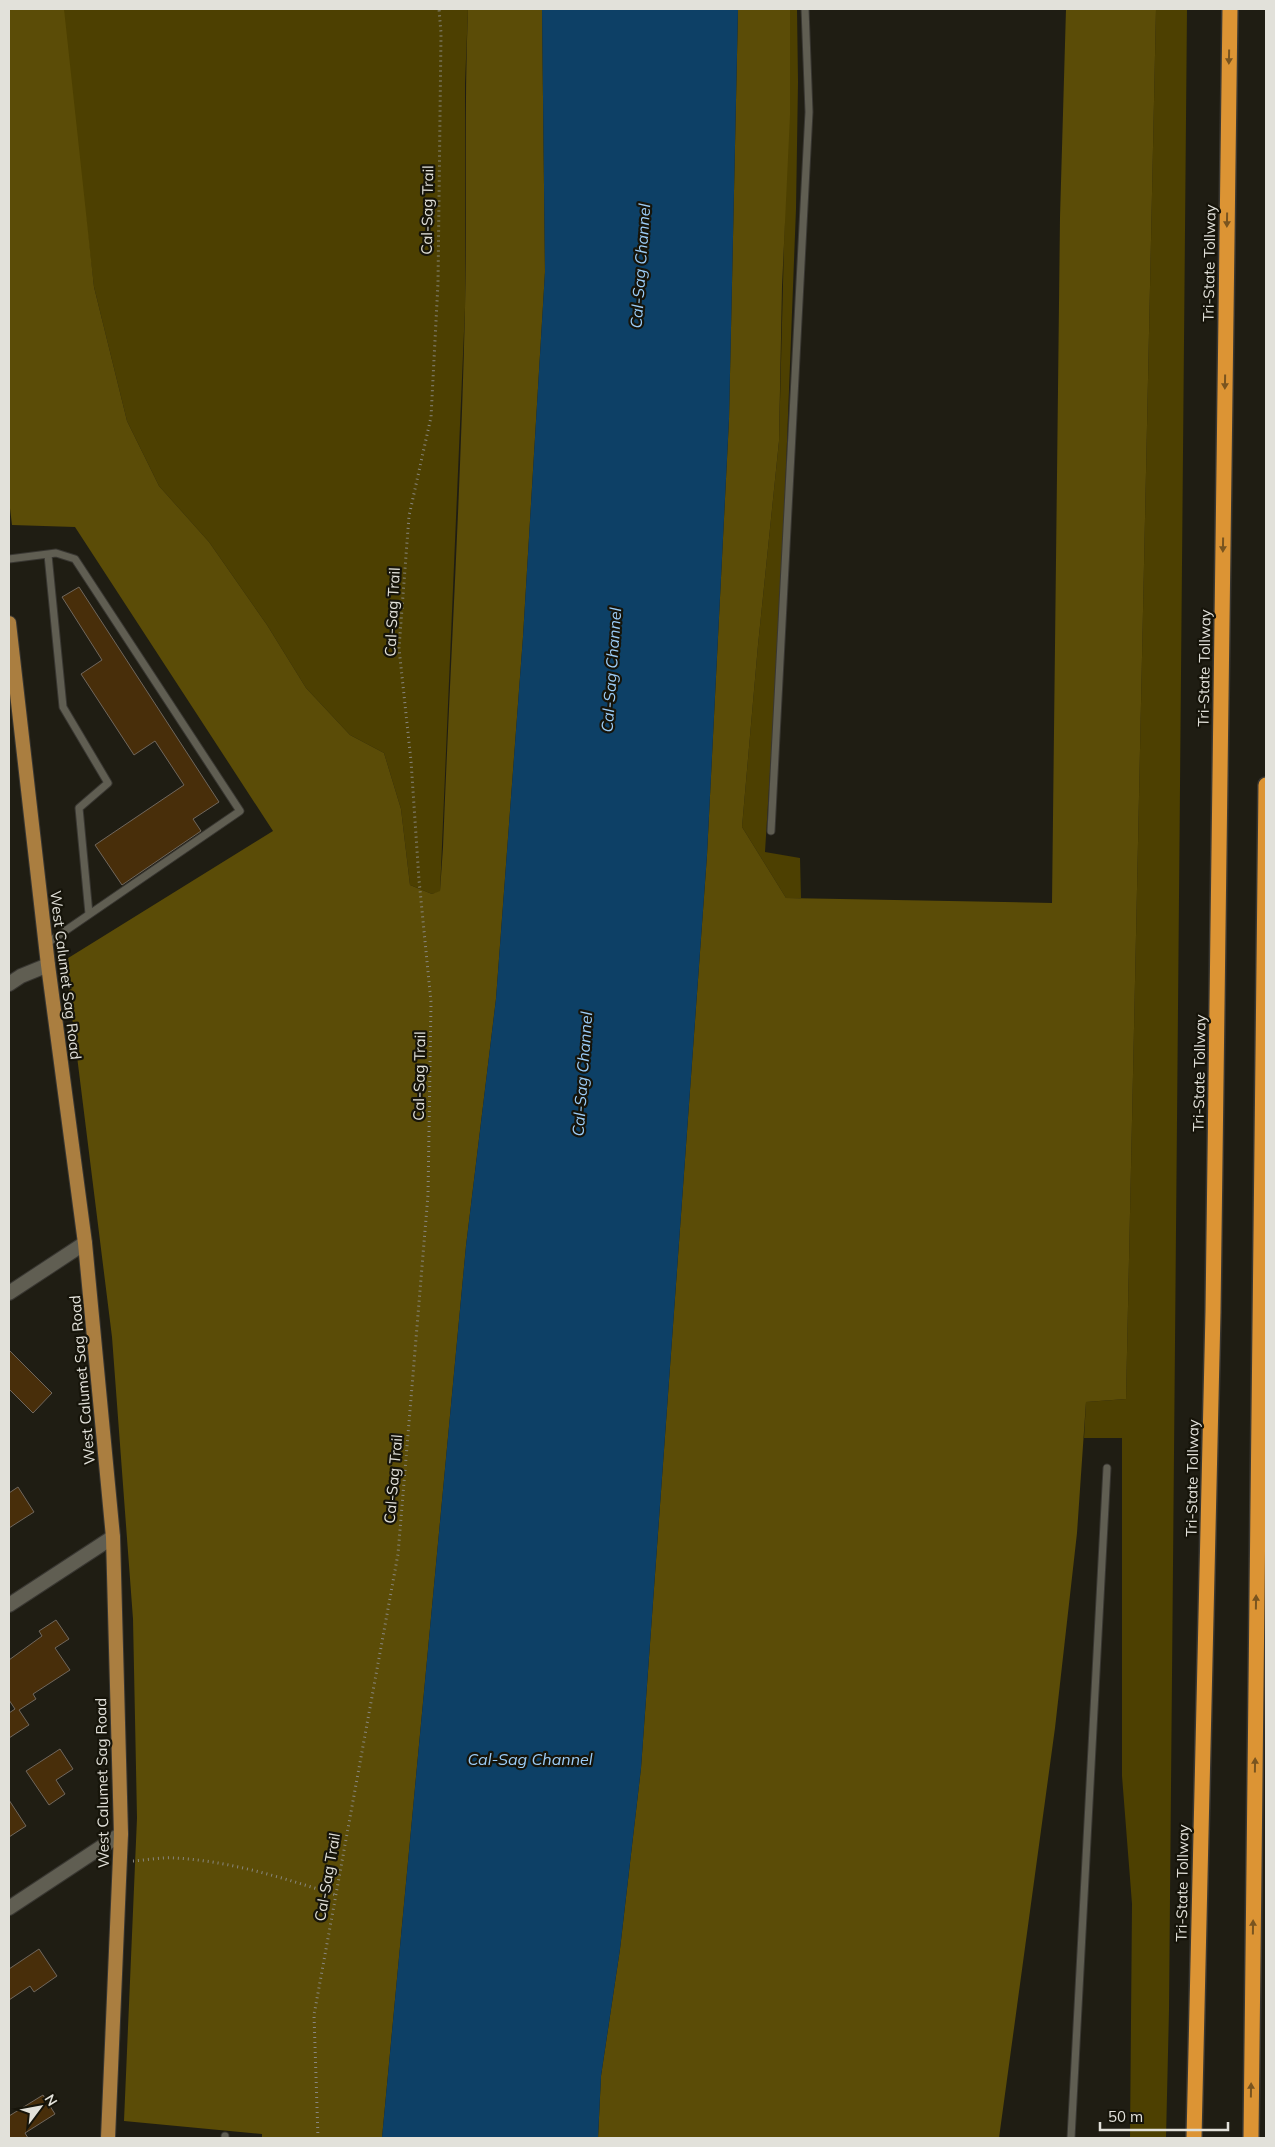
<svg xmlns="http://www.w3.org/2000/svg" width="1275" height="2147" font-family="Mulish,sans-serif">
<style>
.green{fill:#4d4001}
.forest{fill:#5b4c07}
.water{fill:#0d4066}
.building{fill:#482e0a;stroke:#70675d}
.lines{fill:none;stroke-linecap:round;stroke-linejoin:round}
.service-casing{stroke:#393732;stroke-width:9}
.minor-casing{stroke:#393732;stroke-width:16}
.primary-casing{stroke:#393732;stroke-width:16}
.motorway-casing{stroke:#393732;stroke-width:18}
.path{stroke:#89877f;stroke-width:3;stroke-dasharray:1 4;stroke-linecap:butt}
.service{stroke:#605e52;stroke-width:7}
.minor{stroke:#605e52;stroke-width:14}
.primary{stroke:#aa7e40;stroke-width:14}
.motorway{stroke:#dc9434;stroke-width:15}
.oneway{fill:#79541f}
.labels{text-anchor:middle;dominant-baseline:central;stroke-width:4.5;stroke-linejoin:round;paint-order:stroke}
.street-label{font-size:15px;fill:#e2e1da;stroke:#16140a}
.water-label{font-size:16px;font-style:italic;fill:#9ccdf8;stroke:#16140a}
</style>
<rect width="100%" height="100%" fill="#1f1d13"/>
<!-- green -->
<g class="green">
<path d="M61 9H468L465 84V308L440 892 432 894 410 885 401 809 384 753 350 735 306 688 267 625 209 542 159 486 127 421 94 287Z"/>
<path d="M790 9H797L798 82 796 209 781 597 765 852 800 858 801 898H786L742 827 758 645 779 441Z"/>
<path d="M1156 9H1187L1169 2010 1166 2138H1130L1132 1904 1122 1776V1438H1084L1086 1402 1126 1399Z"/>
</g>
<!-- forest -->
<g class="forest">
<path d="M9 9H64L94 287 127 421 159 486 209 542 267 625 306 688 350 735 384 753 401 809 410 885 432 894 440 891 443 847C450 668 461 488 465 308 467 208 464 109 468 9H542L545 272 523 637 496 999 466 1246 382 2138H262V2134L124 2121 137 1818 133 1619 112 1337 65 960 273 831 75 527 12 525 9 500Z"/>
<path d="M738 9H790V115L782 287 779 441 758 645 742 827 786 898 1052 903 1060 217 1066 9H1156L1126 1399 1086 1402 1077 1533 1055 1728 999 2138H598L601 2076 620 1949 641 1768 707 855 729 419Z"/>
</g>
<!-- water -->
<path class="water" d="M542 9H738L729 419 707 855 641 1768 620 1949 601 2076 598 2138H382L466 1246 496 999 523 637 545 272Z"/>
<!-- building -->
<g class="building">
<path d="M79 587 219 802 193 819 201 831 122 885 95 845 184 785 155 741 134 755 81 674 102 660 62 597Z"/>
<path d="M9 1350 52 1393 33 1413 9 1389Z"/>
<path d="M18 1487 34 1512 9 1528V1493Z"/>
<path d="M56 1620 69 1639 55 1648 70 1670 33 1694 36 1699 19 1710 29 1725 9 1738V1713L15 1709 9 1700V1660L42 1636 39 1631Z"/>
<path d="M60 1749 73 1769 56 1780 65 1794 49 1805 26 1771Z"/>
<path d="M9 1800 26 1826 9 1837Z"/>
<path d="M39 1949 57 1976 34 1992 30 1986 9 2000V1969Z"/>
<path d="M43 2095 55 2114 25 2133 28 2138H9V2116Z"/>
</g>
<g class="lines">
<!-- service casing -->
<g class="service-casing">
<g id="service">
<path d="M48 555 63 707 108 783 79 808 89 914"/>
<path d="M9 559 56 553 75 559 240 811 46 944"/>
<path d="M771 831 809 112 805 9"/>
<path d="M225 2138V2136"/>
<path d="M1071 2138 1107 1468"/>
</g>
</g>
<!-- minor casing -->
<g class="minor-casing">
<g id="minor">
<path d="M9 984 21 976 48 965"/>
<path d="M9 1293 85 1243"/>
<path d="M9 1605 113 1537"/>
<path d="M9 1908 121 1834"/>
</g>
</g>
<!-- primary casing -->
<g class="primary-casing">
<path id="primary" d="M9 623 48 965 85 1243 113 1537 121 1834 108 2138"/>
</g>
<!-- motorway casing -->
<g class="motorway-casing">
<g id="motorway">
<path d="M1194 2138 1213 1312 1230 9"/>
<path d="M1251 2138 1266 785"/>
</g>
</g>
<!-- path -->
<g class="path">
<path d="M133 1861C147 1860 162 1857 175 1858 230 1861 284 1878 336 1895"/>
<path d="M318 2138 314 2015 398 1554 428 1195 431 1002 419 880 411 761 399 648 409 516 431 417 438 283 441 33 439 9"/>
</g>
<!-- service -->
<use href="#service" class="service"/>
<!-- minor -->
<use href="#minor" class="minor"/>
<!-- primary -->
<use href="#primary" class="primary"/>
<!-- motorway -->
<use href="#motorway" class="motorway"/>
</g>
<!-- one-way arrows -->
<defs><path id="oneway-solid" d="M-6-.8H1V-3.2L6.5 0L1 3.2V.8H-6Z" transform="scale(1.25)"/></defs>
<g class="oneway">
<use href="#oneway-solid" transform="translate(1229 57) rotate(91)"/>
<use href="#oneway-solid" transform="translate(1227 220) rotate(91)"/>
<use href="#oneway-solid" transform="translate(1225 382) rotate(91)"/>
<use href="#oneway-solid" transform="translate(1223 545) rotate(91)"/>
<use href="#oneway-solid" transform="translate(1256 1602) rotate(-89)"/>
<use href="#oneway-solid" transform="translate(1255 1765) rotate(-89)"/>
<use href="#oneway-solid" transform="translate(1253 1927) rotate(-89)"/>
<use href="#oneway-solid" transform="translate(1251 2090) rotate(-89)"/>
</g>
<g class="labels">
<!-- street labels -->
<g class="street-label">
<text transform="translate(427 210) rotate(-89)">Cal-Sag Trail</text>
<text transform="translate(1209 263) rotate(-89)">Tri-State Tollway</text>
<text transform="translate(392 612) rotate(-87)">Cal-Sag Trail</text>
<text transform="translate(1204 668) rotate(-89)">Tri-State Tollway</text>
<text transform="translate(66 975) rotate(83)">West Calumet Sag Road</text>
<text transform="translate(1199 1073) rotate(-89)">Tri-State Tollway</text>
<text transform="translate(419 1076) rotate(-89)">Cal-Sag Trail</text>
<text transform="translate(82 1380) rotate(-95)">West Calumet Sag Road</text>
<text transform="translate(1192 1478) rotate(-89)">Tri-State Tollway</text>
<text transform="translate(393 1479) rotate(-85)">Cal-Sag Trail</text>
<text transform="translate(102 1783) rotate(-91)">West Calumet Sag Road</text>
<text transform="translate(327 1877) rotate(-80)">Cal-Sag Trail</text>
<text transform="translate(1182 1883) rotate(-89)">Tri-State Tollway</text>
</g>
<!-- water labels -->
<g class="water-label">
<text transform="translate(640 266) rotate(-86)">Cal-Sag Channel</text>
<text transform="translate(611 670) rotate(-86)">Cal-Sag Channel</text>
<text transform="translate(582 1074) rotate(-86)">Cal-Sag Channel</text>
<text x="530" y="1759">Cal-Sag Channel</text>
</g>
</g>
<!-- border -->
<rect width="1275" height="2147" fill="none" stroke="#e2e1da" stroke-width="20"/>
<!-- north arrow -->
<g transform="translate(40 2107) rotate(58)" stroke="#16140a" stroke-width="4" paint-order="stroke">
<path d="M0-4L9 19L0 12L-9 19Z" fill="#e2e1da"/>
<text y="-8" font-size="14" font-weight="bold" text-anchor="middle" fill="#e2e1da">N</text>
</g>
<!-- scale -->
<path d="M1100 2122v8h128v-8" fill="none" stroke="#e2e1da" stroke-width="2.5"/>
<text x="1108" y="2122" font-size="15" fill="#e2e1da" stroke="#16140a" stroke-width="4" paint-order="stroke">50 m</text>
</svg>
